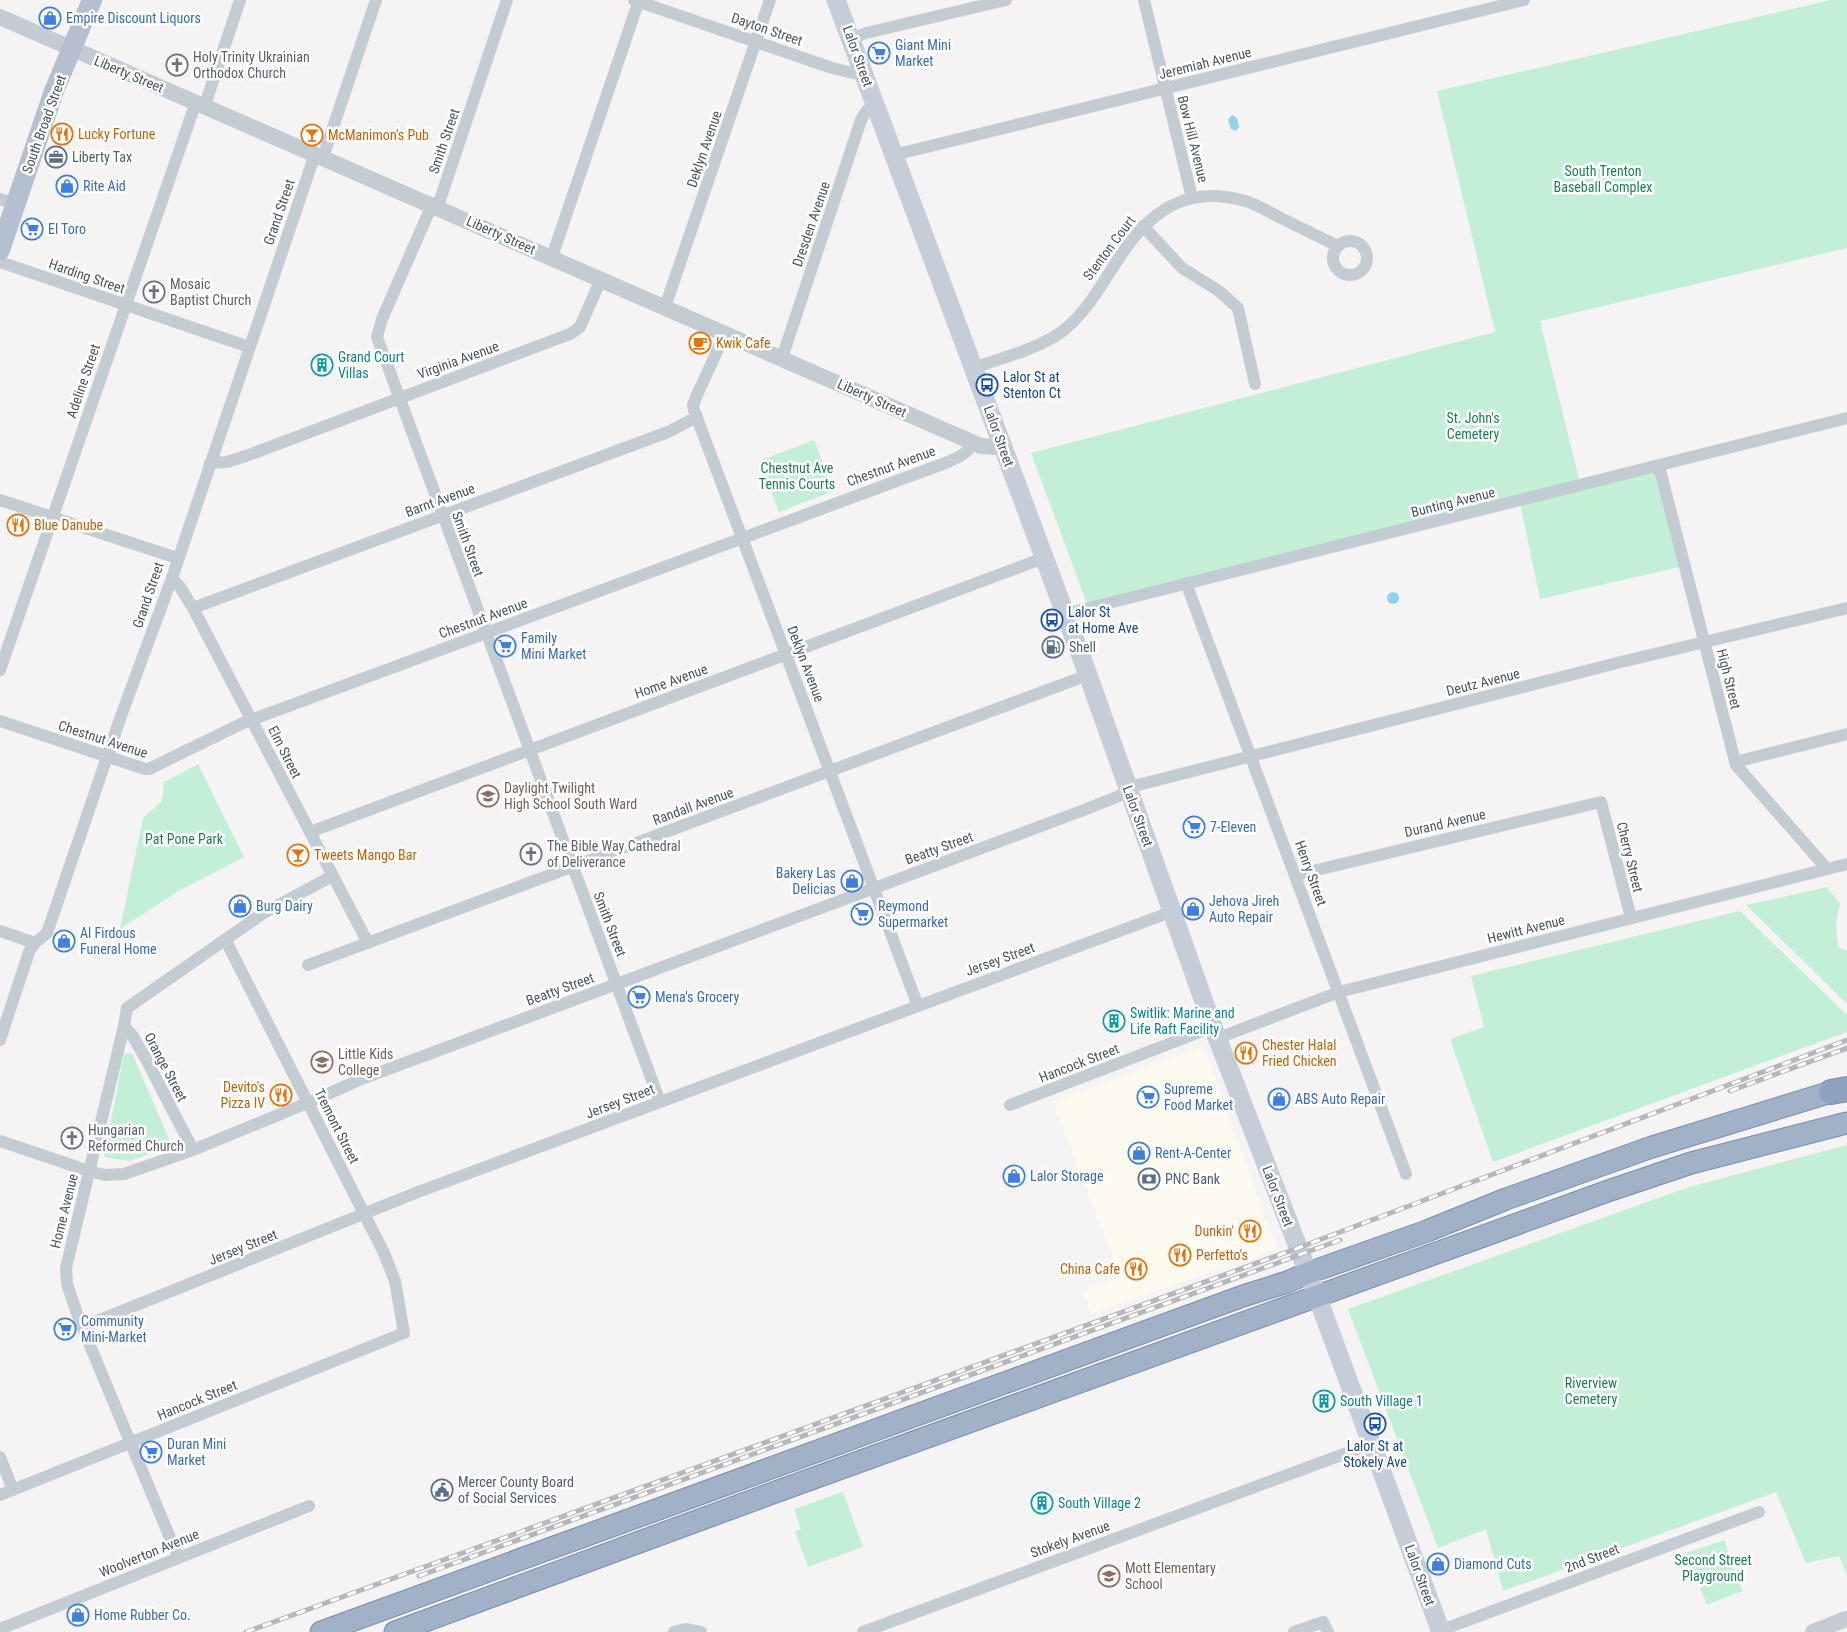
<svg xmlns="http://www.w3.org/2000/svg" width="1847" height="1632" font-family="'Roboto Condensed',sans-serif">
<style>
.commercial{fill:#fcf9ef}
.green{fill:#c4efd7}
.water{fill:#93d3ea}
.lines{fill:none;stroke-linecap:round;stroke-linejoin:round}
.trunk-casing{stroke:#788dab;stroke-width:23}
.motorway-casing{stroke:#788dab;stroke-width:26}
.minor{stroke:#c4ccd3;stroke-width:12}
.tertiary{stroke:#c4ccd3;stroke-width:16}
.secondary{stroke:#c4cdd8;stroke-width:19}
.primary{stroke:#b4c0d0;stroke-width:20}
.trunk{stroke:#a0b1c8;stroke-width:21}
.motorway{stroke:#8da2bf;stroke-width:24}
.rail-casing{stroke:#b5b7bc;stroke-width:5}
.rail{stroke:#fff;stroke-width:3;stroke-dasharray:9;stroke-linecap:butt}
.labels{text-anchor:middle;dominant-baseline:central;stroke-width:5;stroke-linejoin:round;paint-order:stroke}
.shop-label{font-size:14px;fill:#366cbe;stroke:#fff;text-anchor:start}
.street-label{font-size:14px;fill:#4b5560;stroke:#fff}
.worship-label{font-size:14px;fill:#5b616d;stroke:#fff;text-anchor:start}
.food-label{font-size:14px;fill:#c56008;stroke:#fff;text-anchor:start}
.service-label{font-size:14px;fill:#4e5e75;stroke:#fff;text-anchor:start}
.park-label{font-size:14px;fill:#1b8154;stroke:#fff}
.culture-label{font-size:14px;fill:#0d838f;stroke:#fff;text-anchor:start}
.transit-label{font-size:14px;fill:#164399;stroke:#fff;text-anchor:start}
.education-label{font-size:14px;fill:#785e54;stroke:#fff;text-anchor:start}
</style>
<rect width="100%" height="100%" fill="#f5f3f3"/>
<!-- commercial -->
<path class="commercial" d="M1203 1046 1277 1249 1091 1314 1083 1291 1118 1278 1119 1274 1053 1102Z"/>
<!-- green -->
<g class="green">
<path d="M1831 0H1847V248L1540 321 1581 487 1665 467 1688 565 1540 599 1520 503 1089 609 1031 453 1495 332 1437 91Z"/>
<path d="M814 440 834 491 779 512 759 461Z"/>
<path d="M198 764 244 857 177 892 120 929 143 818 162 801 164 782Z"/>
<path d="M1827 887 1840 904 1836 923 1838 947 1847 951V1004L1746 905Z"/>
<path d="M1740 911 1847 1015V1032L1493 1162 1450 1039 1484 1027 1471 976Z"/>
<path d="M132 1053 172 1146 129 1161 104 1157 124 1054Z"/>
<path d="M1847 1145V1576L1839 1556 1806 1563 1776 1492 1503 1591 1486 1529 1438 1548 1348 1309 1689 1187Z"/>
<path d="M843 1492 863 1547 808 1567 795 1531 801 1529 794 1509Z"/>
<path d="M1724 1540 1742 1591 1707 1605 1686 1553Z"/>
</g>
<!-- water -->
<g class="water">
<path d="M1232 115 1237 118 1239 127 1236 131 1231 129 1228 120Z"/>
<circle cx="1393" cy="598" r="6"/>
</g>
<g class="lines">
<!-- trunk casing -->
<g class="trunk-casing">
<g id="trunk">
<path d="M321 1632 1243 1296 1287 1282 1308 1273 1427 1231 1506 1199 1652 1147 1831 1092"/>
<path d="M395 1632 770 1494 1608 1191 1691 1163 1847 1123"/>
</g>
</g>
<!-- motorway casing -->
<g class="motorway-casing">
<path id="motorway" d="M1831 1092 1847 1089"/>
</g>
<!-- minor -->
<g class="minor">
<path d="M507 0 440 200 428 214 382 319 377 337 660 1102"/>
<path d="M634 0 832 68 853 73 862 69"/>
<path d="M1144 0 1192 198"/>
<path d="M851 39 866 33 1006 0"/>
<path d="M205 105 240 0"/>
<path d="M894 155 1524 0"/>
<path d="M323 157 376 0"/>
<path d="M0 199 15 204"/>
<path d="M1143 226 1182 268 1219 291 1238 308 1255 384"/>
<circle cx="1350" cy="258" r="17"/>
<path d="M552 257 639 0"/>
<path d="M0 262 249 347"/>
<path d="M665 307 770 0"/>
<path d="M725 334 697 395 693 405 694 410 918 1006"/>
<path d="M782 358 861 120 867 110 876 105"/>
<path d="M973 368C1000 359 1043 347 1064 330 1089 310 1105 278 1123 252 1153 209 1188 186 1242 200 1254 203 1266 210 1277 216 1297 226 1317 236 1338 246"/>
<path d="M210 463 227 462 246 456 570 334 580 327 601 279"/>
<path d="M1656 466 1661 474 1736 765 1827 869"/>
<path d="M0 500 177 558"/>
<path d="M172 578 180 587 193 608 368 943"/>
<path d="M1186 583 1406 1174"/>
<path d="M193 608 668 432 697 417"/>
<path d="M1065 614 1847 418"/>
<path d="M0 670 196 102"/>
<path d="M0 721 145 769H149L243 723 948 462C959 457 968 453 974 442"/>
<path d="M1735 762 1847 734"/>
<path d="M310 832 1044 558"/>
<path d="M1296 875 1601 802 1631 918"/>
<path d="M0 931 35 943"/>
<path d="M308 965 1088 675"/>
<path d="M124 1026 132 1035 147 1061 193 1150"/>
<path d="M1218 1038 1339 992 1847 864"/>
<path d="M0 1040 29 952 35 943 47 933 121 716 172 578 315 154"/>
<path d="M1010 1105 1213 1027"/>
<path d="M0 1141 89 1171 105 1175 124 1174 193 1150 317 1099 359 1080 1084 810 1119 796 1138 785 1621 662 1847 608"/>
<path d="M82 1327 418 1192 1160 916 1172 910"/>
<path d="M0 1457 13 1490"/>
<path d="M0 1495 404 1333 395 1281 384 1253 225 939"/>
<path d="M178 1557 79 1319 67 1284 66 1268 124 1026 127 1008 262 914 332 876"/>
<path d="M0 1629 309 1506"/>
<path d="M674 1632 685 1629 701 1632"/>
<path d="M863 1632 1371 1444"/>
<path d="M1294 1632 1323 1622 1328 1632"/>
<path d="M1436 1632 1759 1512"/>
</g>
<!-- tertiary -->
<g class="tertiary">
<path d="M0 17 981 446 996 447 1002 446"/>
<path d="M1813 1632 1846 1619"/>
</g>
<!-- secondary -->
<path class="secondary" d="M836 0 1088 675 1213 1027 1317 1296 1441 1632"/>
<!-- primary -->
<path class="primary" d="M0 250 54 91 92 0"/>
<!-- trunk -->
<use href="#trunk" class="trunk"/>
<!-- motorway -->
<use href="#motorway" class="motorway"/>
<!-- rail casing -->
<g class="rail-casing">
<g id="rail">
<path d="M1730 1091 1847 1048"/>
<path d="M419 1576 1340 1240"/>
<path d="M246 1632 1298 1248 1847 1040"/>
</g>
</g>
<!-- rail -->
<use href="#rail" class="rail"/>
</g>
<!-- icons -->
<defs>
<g id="shop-ring" transform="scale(1.125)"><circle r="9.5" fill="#fff" stroke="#3f7fe0" stroke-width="1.5"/><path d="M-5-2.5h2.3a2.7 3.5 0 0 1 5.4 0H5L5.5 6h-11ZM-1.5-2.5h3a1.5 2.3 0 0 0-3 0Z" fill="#3f7fe0"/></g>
<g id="supermarket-ring" transform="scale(1.125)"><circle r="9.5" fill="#fff" stroke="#3f7fe0" stroke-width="1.5"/><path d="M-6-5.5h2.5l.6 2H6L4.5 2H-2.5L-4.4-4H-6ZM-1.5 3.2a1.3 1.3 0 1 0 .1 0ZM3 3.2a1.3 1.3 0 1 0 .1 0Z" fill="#3f7fe0"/></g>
<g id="church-ring" transform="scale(1.125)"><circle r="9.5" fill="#fff" stroke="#6b7280" stroke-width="1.5"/><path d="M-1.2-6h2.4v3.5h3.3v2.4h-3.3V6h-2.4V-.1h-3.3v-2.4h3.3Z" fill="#6b7280"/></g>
<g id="restaurant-ring" transform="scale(1.125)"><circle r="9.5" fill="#fff" stroke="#e8710a" stroke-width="1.5"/><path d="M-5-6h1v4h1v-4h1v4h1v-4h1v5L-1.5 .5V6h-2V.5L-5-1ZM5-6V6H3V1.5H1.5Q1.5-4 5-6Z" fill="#e8710a"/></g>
<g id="bar-ring" transform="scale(1.125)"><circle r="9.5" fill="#fff" stroke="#e8710a" stroke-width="1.5"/><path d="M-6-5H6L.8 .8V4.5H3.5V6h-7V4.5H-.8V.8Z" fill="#e8710a"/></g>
<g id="office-ring" transform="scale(1.125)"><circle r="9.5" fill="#fff" stroke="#5c6f8a" stroke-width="1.5"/><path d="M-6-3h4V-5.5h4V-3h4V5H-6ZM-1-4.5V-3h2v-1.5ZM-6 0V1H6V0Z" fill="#5c6f8a"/></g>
<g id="cafe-ring" transform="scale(1.125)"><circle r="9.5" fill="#fff" stroke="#e8710a" stroke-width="1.5"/><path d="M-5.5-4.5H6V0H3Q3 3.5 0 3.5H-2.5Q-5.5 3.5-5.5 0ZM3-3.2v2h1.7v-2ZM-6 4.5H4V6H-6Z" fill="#e8710a"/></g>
<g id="building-ring" transform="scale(1.125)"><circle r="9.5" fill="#fff" stroke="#0f9aa8" stroke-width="1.5"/><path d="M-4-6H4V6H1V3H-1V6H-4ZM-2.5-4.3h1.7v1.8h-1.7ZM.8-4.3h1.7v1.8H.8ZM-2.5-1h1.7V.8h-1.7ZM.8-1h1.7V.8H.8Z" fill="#0f9aa8"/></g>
<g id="bus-ring" transform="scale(1.125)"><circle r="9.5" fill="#fff" stroke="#1a4fb4" stroke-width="1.5"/><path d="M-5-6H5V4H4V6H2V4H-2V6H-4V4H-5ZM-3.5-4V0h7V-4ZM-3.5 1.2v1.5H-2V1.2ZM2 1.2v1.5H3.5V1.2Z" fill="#1a4fb4"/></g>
<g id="fuel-ring" transform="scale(1.125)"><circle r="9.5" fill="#fff" stroke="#5c6f8a" stroke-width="1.5"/><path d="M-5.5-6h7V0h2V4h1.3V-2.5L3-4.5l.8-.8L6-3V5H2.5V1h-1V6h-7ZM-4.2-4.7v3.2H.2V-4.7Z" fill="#5c6f8a"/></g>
<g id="school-ring" transform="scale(1.125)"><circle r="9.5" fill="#fff" stroke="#8d6e63" stroke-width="1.5"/><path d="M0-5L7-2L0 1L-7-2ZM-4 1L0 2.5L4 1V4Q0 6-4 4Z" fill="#8d6e63"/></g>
<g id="bank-ring" transform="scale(1.125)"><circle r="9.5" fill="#fff" stroke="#5c6f8a" stroke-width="1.5"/><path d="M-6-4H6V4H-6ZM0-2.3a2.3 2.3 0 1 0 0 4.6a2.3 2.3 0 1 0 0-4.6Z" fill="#5c6f8a"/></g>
<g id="civic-ring" transform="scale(1.125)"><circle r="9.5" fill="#fff" stroke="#5c6f8a" stroke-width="1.5"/><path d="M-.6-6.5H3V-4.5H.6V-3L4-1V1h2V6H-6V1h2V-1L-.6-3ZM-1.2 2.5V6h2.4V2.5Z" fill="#5c6f8a"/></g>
</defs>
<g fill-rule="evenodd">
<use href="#shop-ring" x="50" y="18"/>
<use href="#supermarket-ring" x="879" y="53"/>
<use href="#church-ring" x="177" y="65"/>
<use href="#restaurant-ring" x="62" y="134"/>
<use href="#bar-ring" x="312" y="135"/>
<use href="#office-ring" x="56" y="157"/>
<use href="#shop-ring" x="67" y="186"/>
<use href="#supermarket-ring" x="32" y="229"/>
<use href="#church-ring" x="154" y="292"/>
<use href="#cafe-ring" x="700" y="343"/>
<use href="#building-ring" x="322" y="365"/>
<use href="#bus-ring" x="987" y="385"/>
<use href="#restaurant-ring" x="18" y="525"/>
<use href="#bus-ring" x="1052" y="620"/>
<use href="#supermarket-ring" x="505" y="646"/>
<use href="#fuel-ring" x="1053" y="647"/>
<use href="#school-ring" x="488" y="796"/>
<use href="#supermarket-ring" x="1194" y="827"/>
<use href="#church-ring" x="531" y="854"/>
<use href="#bar-ring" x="298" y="855"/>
<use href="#shop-ring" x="852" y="881"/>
<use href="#shop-ring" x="240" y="906"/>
<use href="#shop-ring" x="1193" y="909"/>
<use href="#supermarket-ring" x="862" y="914"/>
<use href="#shop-ring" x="64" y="941"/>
<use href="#supermarket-ring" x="639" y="997"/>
<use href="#building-ring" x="1114" y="1021"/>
<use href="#restaurant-ring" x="1246" y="1053"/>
<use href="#school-ring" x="322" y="1062"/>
<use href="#restaurant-ring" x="281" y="1095"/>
<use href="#supermarket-ring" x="1148" y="1097"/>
<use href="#shop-ring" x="1279" y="1099"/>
<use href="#church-ring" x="72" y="1138"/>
<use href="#shop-ring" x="1139" y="1153"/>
<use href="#shop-ring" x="1014" y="1176"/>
<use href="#bank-ring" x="1149" y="1179"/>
<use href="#restaurant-ring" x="1250" y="1231"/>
<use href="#restaurant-ring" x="1180" y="1255"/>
<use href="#restaurant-ring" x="1136" y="1269"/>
<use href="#supermarket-ring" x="65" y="1329"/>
<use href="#building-ring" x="1324" y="1401"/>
<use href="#bus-ring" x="1375" y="1424"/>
<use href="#supermarket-ring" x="151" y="1452"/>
<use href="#civic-ring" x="442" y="1490"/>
<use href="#building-ring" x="1042" y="1503"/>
<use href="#shop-ring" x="1438" y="1564"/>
<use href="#school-ring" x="1109" y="1576"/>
<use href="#shop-ring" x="78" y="1615"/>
</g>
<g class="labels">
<!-- shop labels -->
<g class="shop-label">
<text x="66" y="18">Empire Discount Liquors</text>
<text x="895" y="45">Giant Mini<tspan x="895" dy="16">Market</tspan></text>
<text x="83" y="186">Rite Aid</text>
<text x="48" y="229">El Toro</text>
<text x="521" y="638">Family<tspan x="521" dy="16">Mini Market</tspan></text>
<text x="1210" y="827">7-Eleven</text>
<text x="836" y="873" text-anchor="end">Bakery Las<tspan x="836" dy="16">Delicias</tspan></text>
<text x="1209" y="901">Jehova Jireh<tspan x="1209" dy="16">Auto Repair</tspan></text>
<text x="256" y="906">Burg Dairy</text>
<text x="878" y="906">Reymond<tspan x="878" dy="16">Supermarket</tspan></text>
<text x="80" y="933">Al Firdous<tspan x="80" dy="16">Funeral Home</tspan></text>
<text x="655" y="997">Mena's Grocery</text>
<text x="1164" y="1089">Supreme<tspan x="1164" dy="16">Food Market</tspan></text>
<text x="1295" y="1099">ABS Auto Repair</text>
<text x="1155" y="1153">Rent-A-Center</text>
<text x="1030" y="1176">Lalor Storage</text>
<text x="81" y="1321">Community<tspan x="81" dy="16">Mini-Market</tspan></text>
<text x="167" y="1444">Duran Mini<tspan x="167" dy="16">Market</tspan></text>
<text x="1454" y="1564">Diamond Cuts</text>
<text x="94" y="1615">Home Rubber Co.</text>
</g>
<!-- street labels -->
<g class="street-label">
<text transform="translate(767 29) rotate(19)">Dayton Street</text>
<text transform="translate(858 56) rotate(70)">Lalor Street</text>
<text transform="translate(1205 63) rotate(-14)">Jeremiah Avenue</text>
<text transform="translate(129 74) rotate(23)">Liberty Street</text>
<text transform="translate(44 124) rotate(-70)">South Broad Street</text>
<text transform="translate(1193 139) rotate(76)">Bow Hill Avenue</text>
<text transform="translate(444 141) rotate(-71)">Smith Street</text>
<text transform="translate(704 149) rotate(-71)">Deklyn Avenue</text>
<text transform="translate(279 212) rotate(-71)">Grand Street</text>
<text transform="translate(811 224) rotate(-71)">Dresden Avenue</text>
<text transform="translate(501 235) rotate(24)">Liberty Street</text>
<text transform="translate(1109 248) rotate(-53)">Stenton Court</text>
<text transform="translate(87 276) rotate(19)">Harding Street</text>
<text transform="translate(458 360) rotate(-20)">Virginia Avenue</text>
<text transform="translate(83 381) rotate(-71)">Adeline Street</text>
<text transform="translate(872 398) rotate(24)">Liberty Street</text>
<text transform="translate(999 436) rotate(70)">Lalor Street</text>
<text transform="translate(891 466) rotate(-20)">Chestnut Avenue</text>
<text transform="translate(440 500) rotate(-20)">Barnt Avenue</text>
<text transform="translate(1453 502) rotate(-14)">Bunting Avenue</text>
<text transform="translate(468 544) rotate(70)">Smith Street</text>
<text transform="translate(148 595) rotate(-71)">Grand Street</text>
<text transform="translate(483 618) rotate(-20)">Chestnut Avenue</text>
<text transform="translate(806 664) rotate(69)">Deklyn Avenue</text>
<text transform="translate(1729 679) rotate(76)">High Street</text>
<text transform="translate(671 681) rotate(-20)">Home Avenue</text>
<text transform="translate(1483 682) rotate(-14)">Deutz Avenue</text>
<text transform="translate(103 739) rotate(18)">Chestnut Avenue</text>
<text transform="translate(285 752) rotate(63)">Elm Street</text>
<text transform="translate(693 806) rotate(-20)">Randall Avenue</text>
<text transform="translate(1138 816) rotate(70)">Lalor Street</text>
<text transform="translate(1445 823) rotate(-13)">Durand Avenue</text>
<text transform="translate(939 848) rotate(-20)">Beatty Street</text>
<text transform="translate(1630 857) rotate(76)">Cherry Street</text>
<text transform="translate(1311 873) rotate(70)">Henry Street</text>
<text transform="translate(610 924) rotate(69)">Smith Street</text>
<text transform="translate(1526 929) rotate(-14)">Hewitt Avenue</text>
<text transform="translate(1000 959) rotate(-20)">Jersey Street</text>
<text transform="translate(560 989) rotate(-20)">Beatty Street</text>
<text transform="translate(1079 1063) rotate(-21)">Hancock Street</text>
<text transform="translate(166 1067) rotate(62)">Orange Street</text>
<text transform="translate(620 1101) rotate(-21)">Jersey Street</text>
<text transform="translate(337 1126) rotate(63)">Tremont Street</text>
<text transform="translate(1278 1196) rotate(69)">Lalor Street</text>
<text transform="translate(64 1211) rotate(-76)">Home Avenue</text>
<text transform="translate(243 1247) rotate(-22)">Jersey Street</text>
<text transform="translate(197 1400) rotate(-22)">Hancock Street</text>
<text transform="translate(1070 1539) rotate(-20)">Stokely Avenue</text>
<text transform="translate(149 1553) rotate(-22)">Woolverton Avenue</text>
<text transform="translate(1592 1558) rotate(-21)">2nd Street</text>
<text transform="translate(1420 1575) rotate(70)">Lalor Street</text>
</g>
<!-- worship labels -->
<g class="worship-label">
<text x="193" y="57">Holy Trinity Ukrainian<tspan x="193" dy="16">Orthodox Church</tspan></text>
<text x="170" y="284">Mosaic<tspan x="170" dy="16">Baptist Church</tspan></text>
<text x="547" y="846">The Bible Way Cathedral<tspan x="547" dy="16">of Deliverance</tspan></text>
<text x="88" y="1130">Hungarian<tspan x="88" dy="16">Reformed Church</tspan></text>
</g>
<!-- food labels -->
<g class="food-label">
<text x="78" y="134">Lucky Fortune</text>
<text x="328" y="135">McManimon's Pub</text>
<text x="716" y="343">Kwik Cafe</text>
<text x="34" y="525">Blue Danube</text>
<text x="314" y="855">Tweets Mango Bar</text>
<text x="1262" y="1045">Chester Halal<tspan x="1262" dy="16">Fried Chicken</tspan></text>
<text x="265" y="1087" text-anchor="end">Devito's<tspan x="265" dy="16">Pizza IV</tspan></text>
<text x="1234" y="1231" text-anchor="end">Dunkin'</text>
<text x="1196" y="1255">Perfetto's</text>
<text x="1120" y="1269" text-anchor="end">China Cafe</text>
</g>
<!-- service labels -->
<g class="service-label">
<text x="72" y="157">Liberty Tax</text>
<text x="1069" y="647">Shell</text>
<text x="1165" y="1179">PNC Bank</text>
<text x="458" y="1482">Mercer County Board<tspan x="458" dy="16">of Social Services</tspan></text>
</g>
<!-- park labels -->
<g class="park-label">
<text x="1603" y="171">South Trenton<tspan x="1603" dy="16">Baseball Complex</tspan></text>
<text x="1473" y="418">St. John's<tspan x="1473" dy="16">Cemetery</tspan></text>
<text x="797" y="468">Chestnut Ave<tspan x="797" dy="16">Tennis Courts</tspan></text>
<text x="184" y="839">Pat Pone Park</text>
<text x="1591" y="1383">Riverview<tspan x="1591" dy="16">Cemetery</tspan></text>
<text x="1713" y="1560">Second Street<tspan x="1713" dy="16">Playground</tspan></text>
</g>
<!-- culture labels -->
<g class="culture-label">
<text x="338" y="357">Grand Court<tspan x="338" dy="16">Villas</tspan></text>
<text x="1130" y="1013">Switlik: Marine and<tspan x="1130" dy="16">Life Raft Facility</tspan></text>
<text x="1340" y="1401">South Village 1</text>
<text x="1058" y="1503">South Village 2</text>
</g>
<!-- transit labels -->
<g class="transit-label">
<text x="1003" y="377">Lalor St at<tspan x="1003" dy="16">Stenton Ct</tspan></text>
<text x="1068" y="612">Lalor St<tspan x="1068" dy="16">at Home Ave</tspan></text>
<text x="1375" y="1446" text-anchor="middle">Lalor St at<tspan x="1375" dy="16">Stokely Ave</tspan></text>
</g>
<!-- education labels -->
<g class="education-label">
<text x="504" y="788">Daylight Twilight<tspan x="504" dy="16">High School South Ward</tspan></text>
<text x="338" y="1054">Little Kids<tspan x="338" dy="16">College</tspan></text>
<text x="1125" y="1568">Mott Elementary<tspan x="1125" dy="16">School</tspan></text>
</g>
</g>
</svg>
